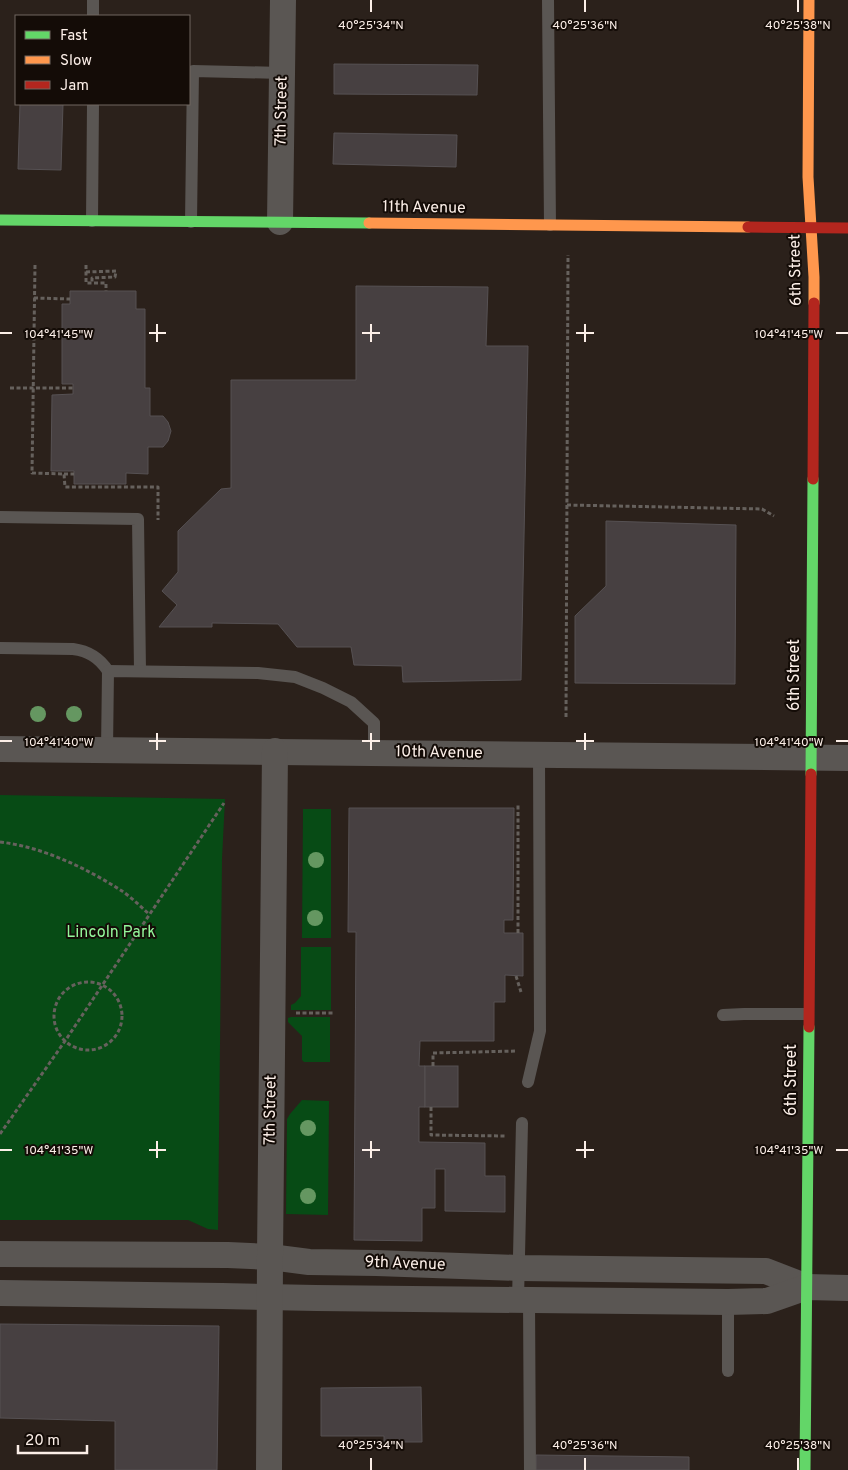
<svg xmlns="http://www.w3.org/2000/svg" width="848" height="1470" font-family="Overpass,sans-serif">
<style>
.green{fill:#074b15}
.building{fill:#474041;stroke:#565153}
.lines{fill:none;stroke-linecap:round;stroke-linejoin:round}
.path{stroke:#66615d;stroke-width:3;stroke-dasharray:4 2.5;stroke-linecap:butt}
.lane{stroke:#5a5653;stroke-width:12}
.street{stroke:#5a5653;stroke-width:26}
.fast{stroke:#63d668;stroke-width:11}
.slow{stroke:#ff974d;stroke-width:11}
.jam{stroke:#b3261e;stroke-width:11}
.tree{fill:#659761}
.ticks{fill:none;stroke:#fcefe8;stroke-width:2}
.labels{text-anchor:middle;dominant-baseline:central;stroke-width:4;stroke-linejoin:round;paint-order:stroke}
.street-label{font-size:16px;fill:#fcefe8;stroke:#140c07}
.park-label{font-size:16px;fill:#94f79b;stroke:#140c07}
.ticks-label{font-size:12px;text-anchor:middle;fill:#fcefe8;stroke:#140c07;stroke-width:4;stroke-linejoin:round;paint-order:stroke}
</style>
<rect width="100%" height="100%" fill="#2b211b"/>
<!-- green -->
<g class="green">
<path d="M0 795 225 799 222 859 218 1230 208 1229 188 1220H0Z"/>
<path d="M303 809H331V938H302Z"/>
<path d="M301 947H331V1010H291V1005L295 1003 301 996Z"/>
<path d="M291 1017H330V1062H304L302 1060V1036L288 1022V1018Z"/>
<path d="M302 1100 329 1101 328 1215 286 1214 287 1119 290 1114Z"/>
</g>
<!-- building -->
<g class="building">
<path d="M334 64 478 65 477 95 334 94Z"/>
<path d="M20 104H63L61 170 18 169Z"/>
<path d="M334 133 457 135 456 167 333 164Z"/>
<path d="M356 286 488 287 486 346H528L521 680 403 682 402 666 354 665 351 647H297L278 624 212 623V627H159L177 605 162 591 178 572V531L221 489 231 488V380H356Z"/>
<path d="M70 291H136V309H145V388H150V416H163L168 422 171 431 168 441 163 447H148V474L126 473V484H74V471H51L52 395 73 394V384H62V304H70Z"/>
<path d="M606 521 736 525 735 684 575 683V616L606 586Z"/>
<path d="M349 808H514L513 920H504V933H523V976L505 975V1002H494V1041H420L419 1066H425V1107H419V1142L485 1143V1176H505V1212L445 1211V1169H435V1208H422V1241L354 1240 356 932H348Z"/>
<rect x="425" y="1066" width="33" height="41"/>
<path d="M0 1324 219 1326 217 1470H115V1421L0 1418Z"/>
<path d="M421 1387 422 1442H384V1436H321V1388Z"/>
<path d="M536 1455 689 1457V1470H536Z"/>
</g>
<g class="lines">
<!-- path -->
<g class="path">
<path d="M35 265 32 473 64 474 65 487H158V520"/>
<path d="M86 265V283H106V291"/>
<path d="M86 272 116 271 115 277 92 278V283"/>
<path d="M34 298 70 299"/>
<path d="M10 388H73"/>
<path d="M64 474H74"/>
<path d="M567 505 762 509 774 516"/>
<path d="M566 717 568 255"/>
<path d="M0 842C43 847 86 868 122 891 131 897 140 906 149 914"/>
<path d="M518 933V804"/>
<path d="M516 976 521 992"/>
<circle cx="88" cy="1016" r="34"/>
<path d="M296 1013H335"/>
<path d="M433 1066V1053L517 1051"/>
<path d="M431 1107V1135L505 1136"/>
<path d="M0 1134 65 1041 224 803"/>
</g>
<!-- lane -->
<g class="lane">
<path d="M548 0 550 225"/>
<path d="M93 16V0"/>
<path d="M92 221 93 104"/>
<path d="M191 222 193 71 282 73"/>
<path d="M0 517 138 519 140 671"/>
<path d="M0 648 73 649C88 651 99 657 108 671"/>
<path d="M107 750 108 671 258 673 295 677 323 688 351 702 374 723V752"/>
<path d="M723 1015 744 1014H808"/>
<path d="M528 1082 540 1031 539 754"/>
<path d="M518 1300 522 1123"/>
<path d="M529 1300 530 1470"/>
<path d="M728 1371V1302"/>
</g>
<!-- street -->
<g class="street">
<path d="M280 222 283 0"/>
<path d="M0 749 848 758"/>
<path d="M0 1254 228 1255 270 1257 309 1262 376 1263 519 1268 766 1271 807 1287"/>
<path d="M0 1293 222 1296 316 1298 728 1302 767 1301 807 1287 848 1288"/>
<path d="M269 1470 270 1257 275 751"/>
</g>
<!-- fast -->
<g class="fast">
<path d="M0 220 369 223"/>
<path d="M811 774 813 479"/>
<path d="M805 1470 809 1027"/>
</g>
<!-- slow -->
<g class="slow">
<path d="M809 0 808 177 814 277V303"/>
<path d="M369 223 748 227"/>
</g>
<!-- jam -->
<g class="jam">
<path d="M748 227 848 228"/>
<path d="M813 479 814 303"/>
<path d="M809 1027 811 774"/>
</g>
</g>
<!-- trees -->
<g class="tree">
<circle cx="38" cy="714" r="8"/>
<circle cx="74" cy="714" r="8"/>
<circle cx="316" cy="860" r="8"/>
<circle cx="315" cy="918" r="8"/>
<circle cx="308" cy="1128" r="8"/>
<circle cx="308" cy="1196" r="8"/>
</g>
<!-- ticks -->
<path class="ticks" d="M371 0V12M585 0V12M798 0V12M157 324V342M371 324V342M585 324V342M0 333H12M149 333H166M362 333H380M576 333H594M836 333H848M157 733V750M371 733V750M585 733V750M0 741H12M149 741H166M362 741H380M576 741H594M836 741H848M157 1141V1158M371 1141V1158M585 1141V1158M0 1150H12M149 1150H166M362 1150H380M576 1150H594M836 1150H848M371 1458V1470M585 1458V1470M798 1458V1470"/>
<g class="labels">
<!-- street labels -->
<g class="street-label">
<text transform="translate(282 111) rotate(-89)">7th Street</text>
<text transform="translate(424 208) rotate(1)">11th Avenue</text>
<text transform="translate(796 270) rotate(-91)">6th Street</text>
<text transform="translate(795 675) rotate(-90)">6th Street</text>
<text transform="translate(439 753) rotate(1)">10th Avenue</text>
<text transform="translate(792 1080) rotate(-90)">6th Street</text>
<text transform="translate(271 1110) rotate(-89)">7th Street</text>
<text transform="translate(405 1264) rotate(2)">9th Avenue</text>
</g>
<!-- park labels -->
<g class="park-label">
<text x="111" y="933">Lincoln Park</text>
</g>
</g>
<g class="ticks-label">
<text x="371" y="29">40°25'34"N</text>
<text x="585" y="29">40°25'36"N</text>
<text x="798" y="29">40°25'38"N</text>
<text x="59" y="338">104°41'45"W</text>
<text x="789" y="338">104°41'45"W</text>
<text x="789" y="746">104°41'40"W</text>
<text x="59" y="746">104°41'40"W</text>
<text x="789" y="1154">104°41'35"W</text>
<text x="59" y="1154">104°41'35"W</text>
<text x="371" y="1449">40°25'34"N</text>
<text x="585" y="1449">40°25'36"N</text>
<text x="798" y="1449">40°25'38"N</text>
</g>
<!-- legend -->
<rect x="15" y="15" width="175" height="90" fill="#140c07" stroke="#716761"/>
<rect x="25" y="31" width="25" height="8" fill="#63d668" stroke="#716761"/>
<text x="60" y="40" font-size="15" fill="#fcefe8">Fast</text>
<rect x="25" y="56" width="25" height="8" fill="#ff974d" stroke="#716761"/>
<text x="60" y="65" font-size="15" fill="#fcefe8">Slow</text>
<rect x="25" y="81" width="25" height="8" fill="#b3261e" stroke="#716761"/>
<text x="60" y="90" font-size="15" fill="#fcefe8">Jam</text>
<!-- scale -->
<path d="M18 1445v8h69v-8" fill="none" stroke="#fcefe8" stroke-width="2.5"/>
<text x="25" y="1445" font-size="15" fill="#fcefe8" stroke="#140c07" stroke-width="4" paint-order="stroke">20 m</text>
</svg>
